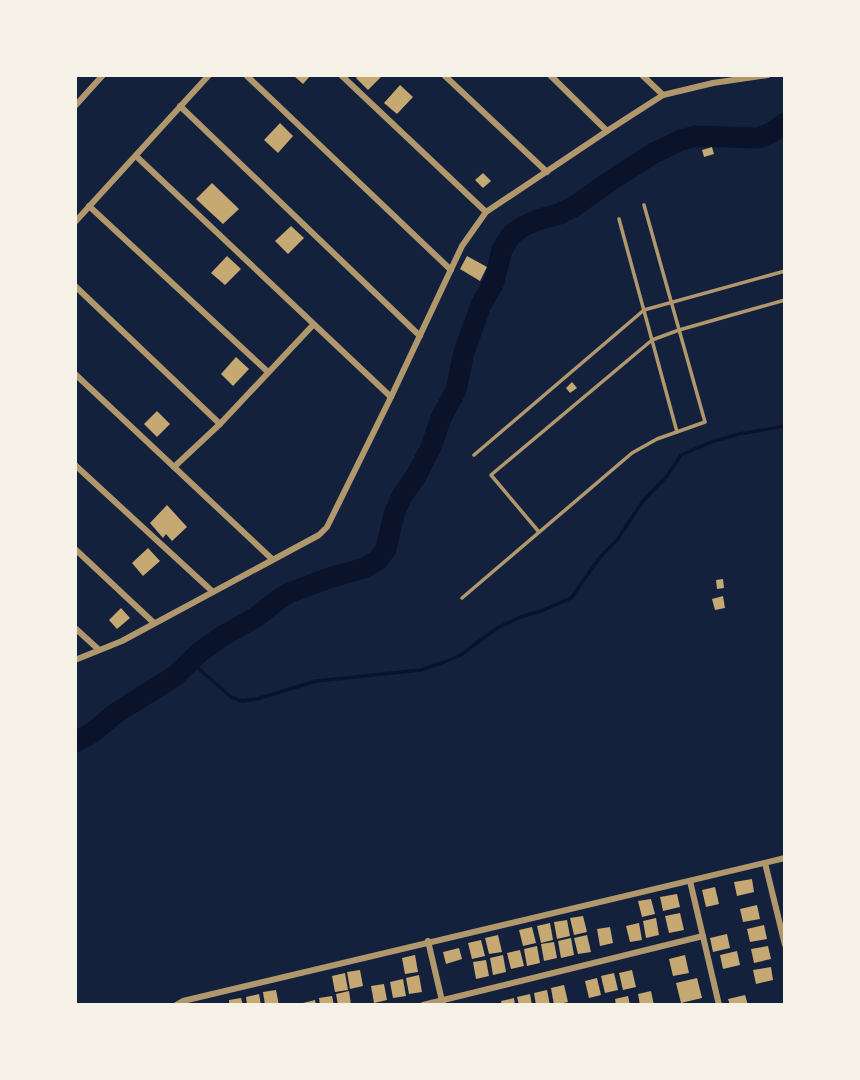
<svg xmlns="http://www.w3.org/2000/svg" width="860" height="1080" font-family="'Golos Text',sans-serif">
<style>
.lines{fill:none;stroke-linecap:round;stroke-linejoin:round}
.stream{stroke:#0b132b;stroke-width:3.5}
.river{stroke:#0b132b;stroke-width:21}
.building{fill:#c6a872}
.service{stroke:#b1986c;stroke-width:3.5}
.minor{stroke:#b1986c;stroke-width:6}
</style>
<rect width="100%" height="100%" fill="#14213d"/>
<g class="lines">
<!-- stream -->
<path class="stream" d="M190 661 231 697 242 701 257 699 316 681 421 670 444 662 461 655 497 628 523 616 541 611 571 598 601 556 617 540 643 501 667 476 681 455 714 441 739 434 785 426"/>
<!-- river -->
<path class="river" d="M75 742 92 733 116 713 175 676 200 652 221 637 256 617 279 599 289 593 329 578 364 568 378 560 386 549 394 514 402 496 416 476 431 447 441 418 456 390 464 352 481 305 494 282 502 250 511 235 522 227 537 220 559 214 575 206 610 181 654 153 681 140 696 136 758 138 771 133 785 123"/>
</g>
<!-- building -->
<g class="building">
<path d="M293 75H311L303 84Z"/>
<path d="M359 75H383L368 90 356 78Z"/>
<path d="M400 85 413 97 397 114 384 103Z"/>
<path d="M280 123 293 136 278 153 264 140Z"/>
<path d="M712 147 714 154 704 157 702 150Z"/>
<path d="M483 173 491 181 483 188 475 180Z"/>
<path d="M212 183 239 209 223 224 196 199Z"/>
<path d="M291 226 304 238 288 254 275 241Z"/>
<path d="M227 256 241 269 225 285 211 273Z"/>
<path d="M467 256 487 267 480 281 460 269Z"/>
<path d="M236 357 249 369 233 386 221 374Z"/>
<path d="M572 382 577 388 570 393 566 388Z"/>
<path d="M157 411 170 424 157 437 144 424Z"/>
<path d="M167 505 187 527 172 541 166 534 163 538 150 523Z"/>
<path d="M148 548 160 561 143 576 132 563Z"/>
<path d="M723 579 724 588 717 589 716 580Z"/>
<path d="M723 596 725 608 715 610 712 599Z"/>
<path d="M121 608 130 618 117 629 109 620Z"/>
<path d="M752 879 754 892 737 896 734 882Z"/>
<path d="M715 887 719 904 706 907 702 890Z"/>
<path d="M677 894 680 907 663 911 660 897Z"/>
<path d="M651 899 655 914 642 917 638 901Z"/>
<path d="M757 905 760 919 743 922 740 909Z"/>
<path d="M680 913 684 930 669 933 665 916Z"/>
<path d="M583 916 587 932 574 935 570 918Z"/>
<path d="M656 918 659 935 646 938 643 921Z"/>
<path d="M567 920 570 936 557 939 554 922Z"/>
<path d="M550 923 553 940 541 943 537 926Z"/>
<path d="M639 923 642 940 630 942 626 926Z"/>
<path d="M764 925 767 939 750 942 747 929Z"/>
<path d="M532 927 536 943 523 946 519 930Z"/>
<path d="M610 927 613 943 600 946 597 929Z"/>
<path d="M727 934 730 948 713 952 710 938Z"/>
<path d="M498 935 502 952 489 954 485 938Z"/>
<path d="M587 935 591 952 578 954 574 938Z"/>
<path d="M571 938 574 955 561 958 558 941Z"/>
<path d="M481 940 485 956 472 959 468 943Z"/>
<path d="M554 942 557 958 544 961 541 944Z"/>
<path d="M537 946 540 963 527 966 524 949Z"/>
<path d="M768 946 771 959 754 963 751 949Z"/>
<path d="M459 948 462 959 446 964 443 952Z"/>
<path d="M520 950 524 966 511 969 507 953Z"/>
<path d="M737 951 740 965 723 969 720 955Z"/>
<path d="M415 955 418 972 405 974 402 958Z"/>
<path d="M503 955 506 972 493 975 490 958Z"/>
<path d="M685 955 689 973 673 976 669 959Z"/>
<path d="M486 960 489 976 476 979 473 962Z"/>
<path d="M771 967 773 980 756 984 753 970Z"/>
<path d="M360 970 363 986 350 989 347 972Z"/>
<path d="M632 970 636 987 623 990 619 973Z"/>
<path d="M345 973 348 990 335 992 332 976Z"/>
<path d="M614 973 618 990 605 993 601 976Z"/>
<path d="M419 975 422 992 409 994 406 978Z"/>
<path d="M597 978 601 995 589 998 585 981Z"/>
<path d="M697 978 702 998 681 1003 676 983Z"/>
<path d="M403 979 406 996 393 998 390 982Z"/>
<path d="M384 984 387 1000 374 1003 371 986Z"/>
<path d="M564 985 568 1002 554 1005 551 988Z"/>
<path d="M276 990 279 1005H265L263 992Z"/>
<path d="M547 990 550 1005H536L534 993Z"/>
<path d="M349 991 351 1005H338L336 994Z"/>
<path d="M651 991 654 1005H640L638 994Z"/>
<path d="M259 994 261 1005H247L246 997Z"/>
<path d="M530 994 532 1005H519L517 997Z"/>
<path d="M745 995 748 1005H730L728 999Z"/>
<path d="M332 996 334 1005H320L319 998Z"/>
<path d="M628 996 630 1005H616L615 999Z"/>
<path d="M241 998 243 1005H229V1000Z"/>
<path d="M514 998 515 1005H502L501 1001Z"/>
<path d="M315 1000 316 1005H299V1004Z"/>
</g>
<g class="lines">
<!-- service -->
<g class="service">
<path d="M619 219 677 432"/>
<path d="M474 455 644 310 785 271"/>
<path d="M539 532 491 475 652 340 679 330 785 300"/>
<path d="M462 598 632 453 657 439 705 422 644 205"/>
</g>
<!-- minor -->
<g class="minor">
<path d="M246 75 451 270"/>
<path d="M341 75 486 212"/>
<path d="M444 75 547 172"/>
<path d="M550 75 607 131"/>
<path d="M642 75 663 95"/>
<path d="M75 106 103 75"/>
<path d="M180 106 420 336"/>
<path d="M136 156 391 397"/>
<path d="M89 206 268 372"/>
<path d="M75 222 209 75"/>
<path d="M75 286 220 424"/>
<path d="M75 374 272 559"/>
<path d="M75 465 213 592"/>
<path d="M174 467 220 424 313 325"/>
<path d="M75 549 154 623"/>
<path d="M75 628 98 649"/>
<path d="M75 660 122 641 319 535 327 527 391 397 462 246 486 212 607 131 663 95 713 83 768 75"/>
<path d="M765 863 785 945"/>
<path d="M690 881 719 1005"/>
<path d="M428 941 443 1005"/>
<path d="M176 1005 183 1001 785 858"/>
<path d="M423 1005 703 936"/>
</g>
</g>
<!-- border -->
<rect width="860" height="1080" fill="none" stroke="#f6f1e7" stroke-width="154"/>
</svg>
